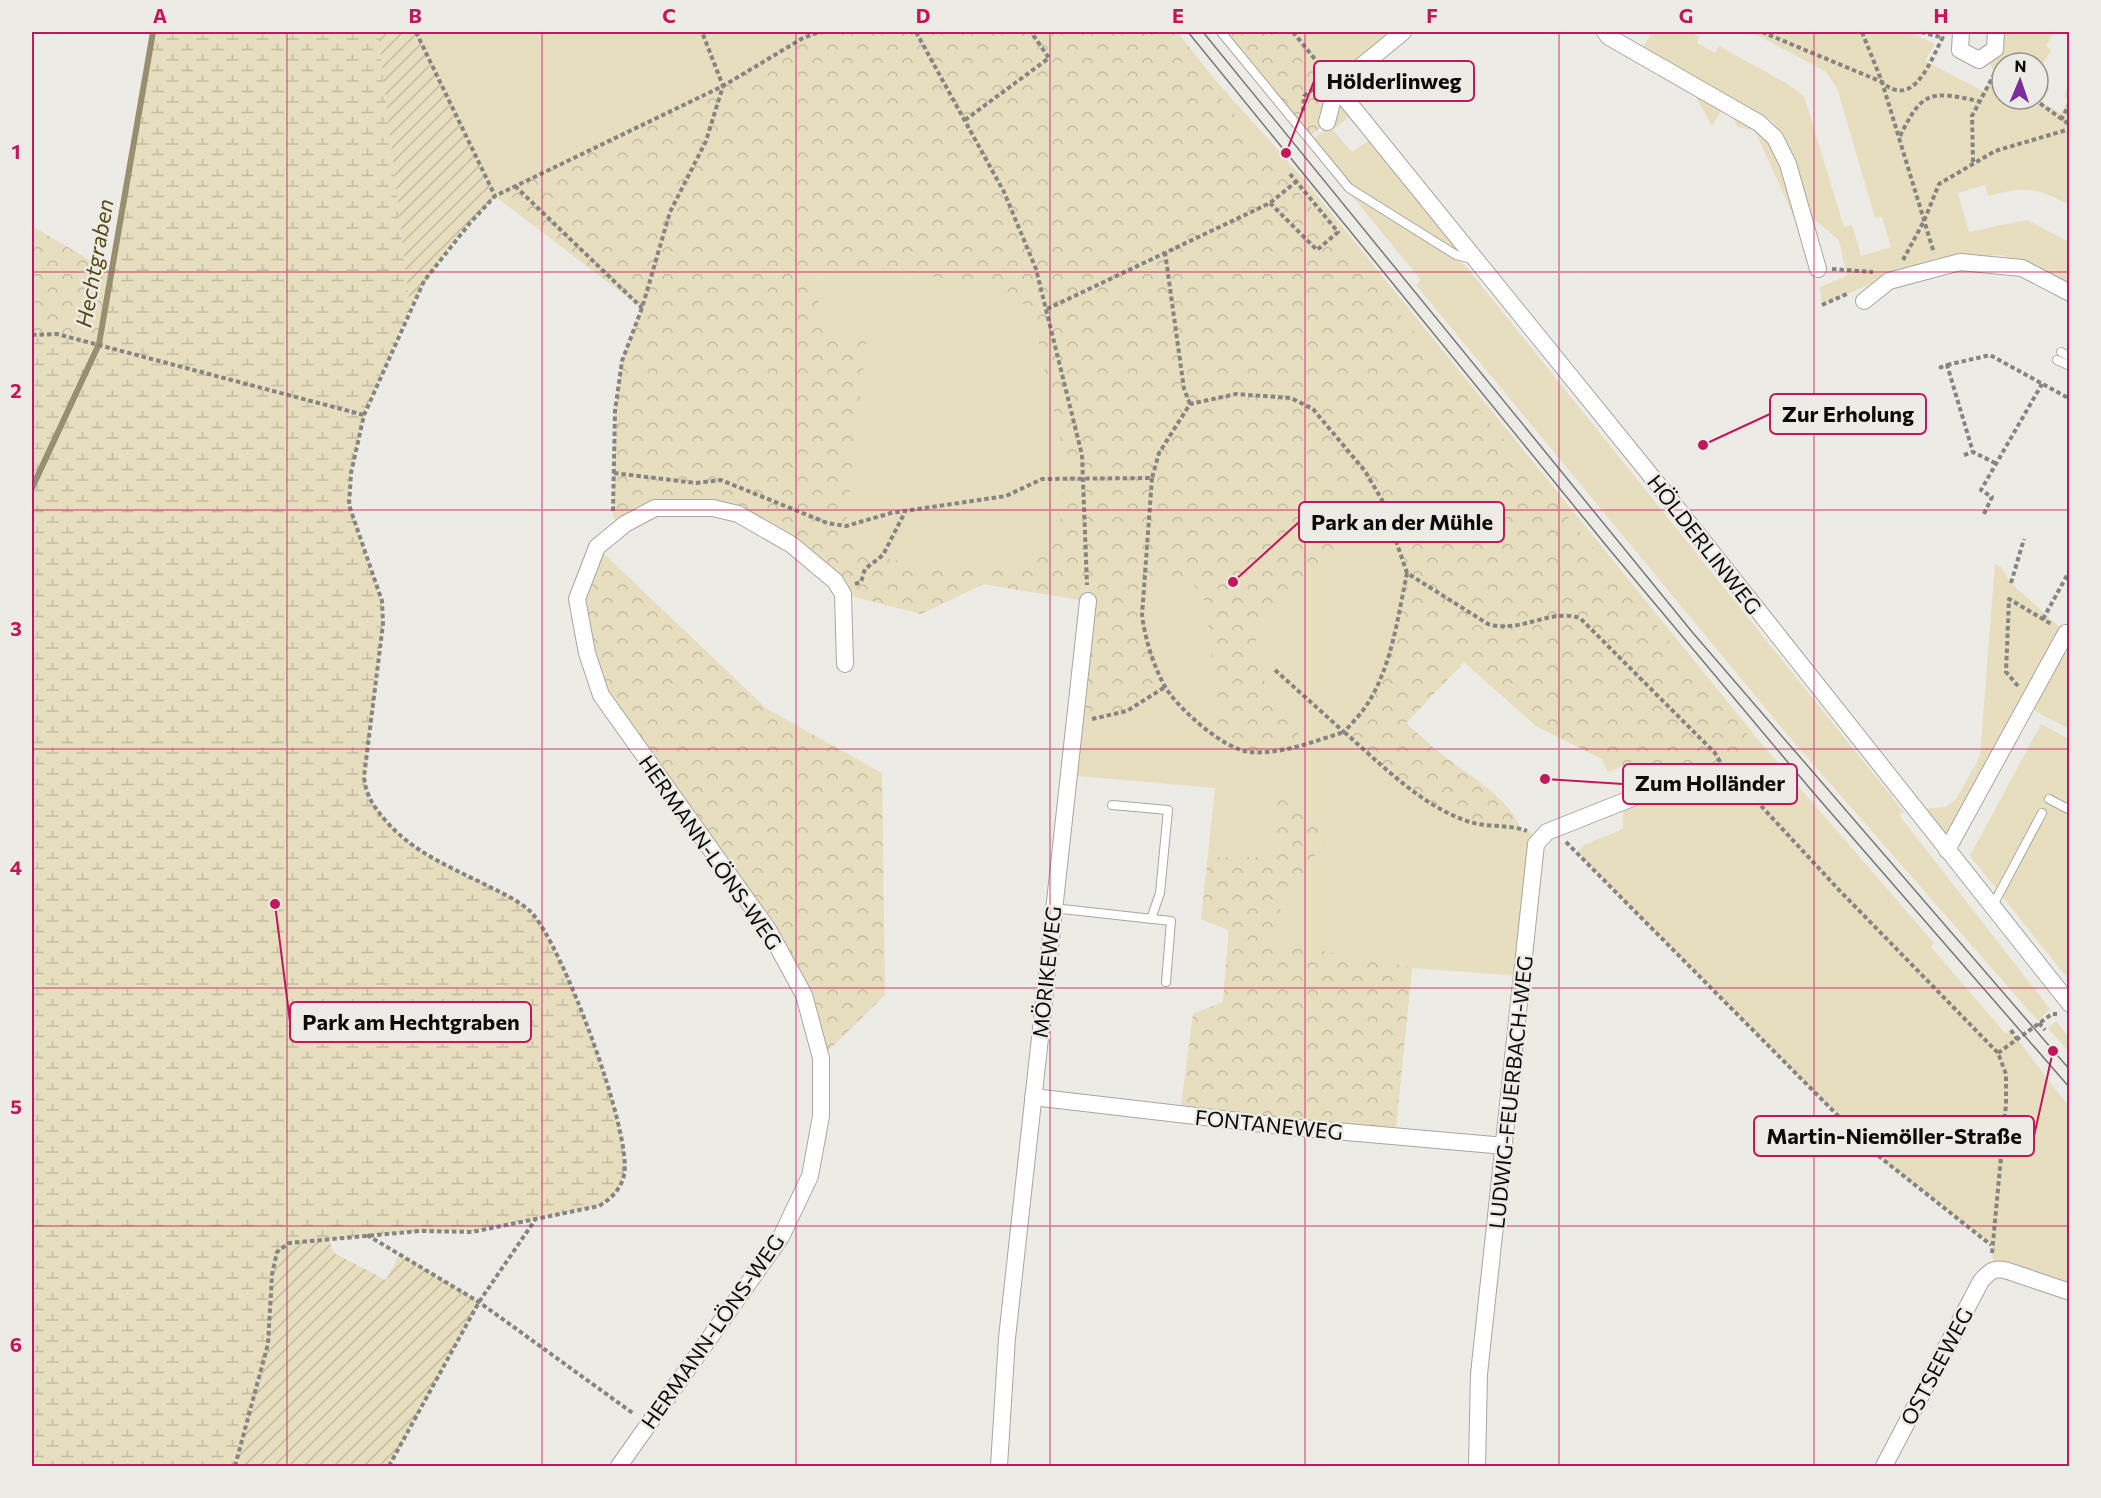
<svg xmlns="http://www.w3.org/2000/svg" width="2101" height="1498" font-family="Commissioner,sans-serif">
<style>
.green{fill:#e6debf}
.forest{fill:url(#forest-crowns);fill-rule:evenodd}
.wetland{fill:url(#wetland-marsh)}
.garden{fill:url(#garden-furrows)}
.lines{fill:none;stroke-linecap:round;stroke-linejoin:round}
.stream{stroke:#988f71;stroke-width:6}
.lane-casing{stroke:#a7a6a1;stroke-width:10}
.street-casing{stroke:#a7a6a1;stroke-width:18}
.path{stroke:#878582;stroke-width:4;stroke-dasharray:4.5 3;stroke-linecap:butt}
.lane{stroke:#fff;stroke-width:8}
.street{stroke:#fff;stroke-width:16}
.tram{stroke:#797774;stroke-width:1.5}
.grid{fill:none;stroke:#c2185b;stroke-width:1.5;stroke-opacity:0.55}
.labels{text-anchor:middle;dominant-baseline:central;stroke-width:5;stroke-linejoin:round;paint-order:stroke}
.street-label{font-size:21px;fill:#0c0b0a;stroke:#edebe6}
.water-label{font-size:22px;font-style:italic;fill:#564810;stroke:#edebe6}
.leader{fill:none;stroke:#c2185b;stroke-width:2}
.callout-dot{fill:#c2185b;stroke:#edebe6;stroke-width:2}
.callout{fill:#edebe6;stroke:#c2185b;stroke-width:2}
.callout-label{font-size:22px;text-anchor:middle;font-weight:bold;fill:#0c0b0a}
.neatline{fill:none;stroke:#c2185b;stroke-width:2}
.grid-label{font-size:20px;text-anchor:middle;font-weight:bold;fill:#c2185b}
</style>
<defs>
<pattern id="forest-crowns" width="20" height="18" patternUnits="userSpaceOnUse" patternTransform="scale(1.5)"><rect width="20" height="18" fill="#e6debf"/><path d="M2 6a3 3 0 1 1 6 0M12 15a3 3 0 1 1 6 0" fill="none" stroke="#c4bda3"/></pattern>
<pattern id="wetland-marsh" width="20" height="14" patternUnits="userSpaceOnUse" patternTransform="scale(1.5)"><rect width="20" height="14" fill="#e6debf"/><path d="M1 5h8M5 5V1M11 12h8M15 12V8" fill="none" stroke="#c4bda3"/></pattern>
<pattern id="garden-furrows" width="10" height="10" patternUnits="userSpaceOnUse" patternTransform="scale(1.5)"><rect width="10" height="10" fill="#e6debf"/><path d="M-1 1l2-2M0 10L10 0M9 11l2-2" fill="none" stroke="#c4bda3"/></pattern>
</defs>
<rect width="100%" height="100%" fill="#edebe6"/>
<!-- green -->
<g class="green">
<path d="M416 32H1177L1216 81 1302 177 1761 743 1934 943 1931 947 2006 1034 2011 1030C2029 1054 2048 1081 2069 1106V1292L1993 1269 1992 1245 1876 1154 1577 852 1584 845 1623 829V802L1649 791 1633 762 1608 772 1602 759 1536 726 1464 662 1406 723C1417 733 1427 742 1437 751 1466 775 1506 794 1521 829L1541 837 1522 976 1412 968 1395 1136 1193 1014 1223 1002 1229 930 1201 919 1215 788 1067 775 1087 601 983 584 921 614 738 514 613 516 615 411 622 361 642 308 495 196Z"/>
<path d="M1293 32H1403L1336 87Z"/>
<path d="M1652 32H1690L1699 37 1697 43 1715 53 1719 46 1786 83 1804 96 1844 227 1852 225 1861 256 1891 247 1882 217 1875 218 1837 88 1825 71 1751 32H1909L1935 44 1925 61 1983 91 1995 73 1986 56 1996 32H2054L2046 46 2051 50 2038 73V63H2002V99H2038V82L2050 88 2042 103 2061 113 2069 99 2064 96 2069 85V205C2037 187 2023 186 1988 196L1985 185 1958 193 1969 232 2027 220 2069 242V290L2002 255H1993L1988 265 1896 273 1822 305 1820 287 1847 276 1839 240 1808 214 1792 153 1783 133 1771 120 1642 49Z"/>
<path d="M1687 81 1775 138 1799 228 1755 131 1737 127 1735 120 1721 111 1712 126Z"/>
<path d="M1340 99 1351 115 1333 130 1352 152 1371 139 1459 247 1456 250 1350 186 1313 140 1331 124Z"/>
<path d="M1352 196 1464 264 1904 812 1899 815 2050 1009 2038 1021 1786 733 1416 285 1421 280Z"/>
<path d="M1995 564 2001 567 2011 583 2066 633 1952 842 1924 809 1946 807 1957 798 1980 756Z"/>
<path d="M2069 650V729L2033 710 2058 660Z"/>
<path d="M2041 724 2069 739V980L1970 856Z"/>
<path d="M2056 1021 2069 1037V1052L2048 1028Z"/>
</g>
<!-- forest -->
<g class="forest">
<path d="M820 32H1177L1216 81 1211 86 1757 746 1726 772 1691 775 1650 791 1632 762 1608 772 1602 759 1536 726 1464 662 1406 723C1417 733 1427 742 1437 751 1466 774 1506 794 1521 829 1438 824 1404 783 1344 732L1367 705 1378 685 1397 623 1407 573 1382 500 1259 625 1253 654 1258 671 1305 744 1249 752 1220 738 1206 603 1190 579 1144 581C1141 630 1147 642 1165 687 1135 705 1110 723 1073 718L1087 601 983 584 921 614 843 594 792 545 713 508 617 521 613 516 615 411 622 361 642 308 495 196 723 86 803 38ZM852 266 980 283 1031 308 1065 459 1060 522 1025 567 957 571 876 557 846 526 867 335 829 333 810 275Z"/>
<path d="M1227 32H1293L1336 87 1327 122 1307 139Z"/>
<path d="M32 226 88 259 313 374 32 359Z"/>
<path d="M597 547 767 709 882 773 885 995 821 1058 804 995 601 695 577 599Z"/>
<path d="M1275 786 1329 835 1282 903 1273 942 1412 967 1395 1136 1180 1114 1193 1014 1223 1002 1229 930 1201 919 1208 857H1277Z"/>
</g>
<!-- wetland -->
<path class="wetland" d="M153 32H378L410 308 364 415 351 473 349 505 382 601 383 624 365 777C366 796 374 807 386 821 413 852 448 866 484 884 500 892 518 900 531 912 562 944 633 1134 624 1175 621 1189 611 1199 599 1206L472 1231H420L289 1243 277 1252 272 1275 268 1344 235 1466H32V335L56 336 114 351 99 344Z"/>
<!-- garden -->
<g class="garden">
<path d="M378 32H416L495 196C463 230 432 266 410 308Z"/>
<path d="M328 1238 334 1253 386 1280 400 1254 479 1302 389 1466H235L268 1344 272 1275 277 1252 289 1243Z"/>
</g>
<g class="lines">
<!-- stream -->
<path class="stream" d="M32 488 99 344 153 32"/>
<!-- lane casing -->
<g class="lane-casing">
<g id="lane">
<path d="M1221 32 1349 188 1456 255 1473 259"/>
<path d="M2061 352 2070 357"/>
<path d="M2057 360 2070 366"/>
<path d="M2049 799 2070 810"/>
<path d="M1112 805 1168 810 1160 893 1151 919"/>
<path d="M1992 907 2042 813"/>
<path d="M1053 908 1171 921 1166 982"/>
</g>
</g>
<!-- street casing -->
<g class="street-casing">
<g id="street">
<path d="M1605 32 1609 37 1759 123 1775 138 1788 164 1818 269"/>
<path d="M1961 32 1960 50 1979 60 1995 49 1996 32"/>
<path d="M1336 87 1669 498 2070 1004"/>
<path d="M1327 122 1336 87 1403 32"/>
<path d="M1864 301 1889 281 1960 262 2022 268 2070 293"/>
<path d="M1947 850 2066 633 2070 635"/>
<path d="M1033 1097 1290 1127 1505 1146"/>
<path d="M619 1466 781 1237 810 1176 821 1116V1058L804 995 769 931 601 695 587 653 577 599 597 547 625 524 655 508H713L738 514 792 545 835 581 843 594 845 664"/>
<path d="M999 1466 1007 1338 1088 601"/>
<path d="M1477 1466 1479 1374 1536 844 1547 832 1650 791"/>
<path d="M1884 1466 1981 1281C1990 1271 1994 1267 2008 1271L2070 1292"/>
</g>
</g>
<!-- path -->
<g class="path">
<path d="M416 32 495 196"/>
<path d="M916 32 1004 192 1036 269 1082 455 1087 585"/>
<path d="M1293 32 1326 73"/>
<path d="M1762 32 1882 82C1914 111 1931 59 1943 37"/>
<path d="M1862 32 1882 82 1934 253"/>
<path d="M1921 32 1944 38"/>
<path d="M1995 73 2002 77"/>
<path d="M2034 99 2070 125"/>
<path d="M1303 111 1304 96 1315 88 1318 89"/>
<path d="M965 120 1049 58 1031 32"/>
<path d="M2061 120 2070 103"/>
<path d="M1900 136C1922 92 1929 90 1978 101"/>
<path d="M1973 162 1972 116 1997 69"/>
<path d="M515 186 642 308"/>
<path d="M1270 203 1317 250 1338 232 1290 174"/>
<path d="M1165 252 1184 389 1190 404"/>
<path d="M1903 260 1924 221 1939 184 1995 151 2070 129"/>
<path d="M1832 269 1873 272"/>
<path d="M1822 305 1849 293"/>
<path d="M1047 309 1270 203 1297 181"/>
<path d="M32 335 57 334 364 415"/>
<path d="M1947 365 1990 355 2070 399"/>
<path d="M1939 368 1947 365 1973 452 1997 464"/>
<path d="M1964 455 1973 452"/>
<path d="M614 473 696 483 721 480 827 523 846 526 891 513 1006 496 1042 479 1152 478 1159 453 1190 404 1236 394 1291 398 1313 409 1365 471 1382 500 1407 573 1488 624C1521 634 1549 608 1580 618L1715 753 1726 772"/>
<path d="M1152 478 1142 615C1145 639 1153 664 1164 685 1176 707 1224 750 1250 752 1280 755 1315 741 1344 732 1381 764 1420 805 1467 821 1486 828 1509 824 1527 831"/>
<path d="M613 511 615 411 622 361 642 308 670 212 706 141 723 86 702 32"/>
<path d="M1984 514 1992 497 1981 490 2042 384"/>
<path d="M2011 583 2024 539"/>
<path d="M855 584 861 582 865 569 883 555 905 512"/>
<path d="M2043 619 2070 570"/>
<path d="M1275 670 1344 732C1352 723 1362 713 1368 703 1392 665 1398 616 1407 573"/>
<path d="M2018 686 2006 672 2009 599 2053 625"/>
<path d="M1092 719 1127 711 1165 687"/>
<path d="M1663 785C1688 776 1714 764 1738 781L1839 890 1998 1053 2006 1074V1104L1992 1253"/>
<path d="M1566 842 1876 1154 1991 1245"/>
<path d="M2039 1023 2045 1030"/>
<path d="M2011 1030 2017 1039"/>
<path d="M1998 1053 2052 1014H2057"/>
<path d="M367 1235 479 1302 634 1414"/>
<path d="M235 1466 268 1344 272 1275 277 1252 289 1243 420 1231 472 1232 599 1206C611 1199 621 1189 624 1175 633 1134 562 944 531 912 518 900 500 892 484 884 448 866 413 852 386 821 374 807 366 796 364 777L383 624 382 601 349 505 351 473 364 415 424 281 470 223 495 196 723 86 803 38 820 32"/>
<path d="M389 1466 479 1302 535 1220"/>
</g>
<!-- lane -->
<use href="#lane" class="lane"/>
<!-- street -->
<use href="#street" class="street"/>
<!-- tram -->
<g class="tram">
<path d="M1188 32 1609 549 1812 791 2070 1088"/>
<path d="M1203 32 1693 633 2070 1070"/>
</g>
</g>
<!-- grid -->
<path class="grid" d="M287 32V1466M542 32V1466M796 32V1466M1050 32V1466M1305 32V1466M1559 32V1466M1814 32V1466M32 272H2070M32 510H2070M32 749H2070M32 988H2070M32 1226H2070"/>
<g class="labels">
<!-- street labels -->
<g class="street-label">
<text transform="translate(1705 544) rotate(52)">HÖLDERLINWEG</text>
<text transform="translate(711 852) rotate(55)">HERMANN-LÖNS-WEG</text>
<text transform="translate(1046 972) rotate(-84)">MÖRIKEWEG</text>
<text transform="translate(1510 1092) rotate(-84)">LUDWIG-FEUERBACH-WEG</text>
<text transform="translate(1269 1124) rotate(6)">FONTANEWEG</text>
<text transform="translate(712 1331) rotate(-55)">HERMANN-LÖNS-WEG</text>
<text transform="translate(1936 1366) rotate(-62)">OSTSEEWEG</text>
</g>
<!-- water labels -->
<g class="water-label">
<text transform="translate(94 263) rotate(-80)">Hechtgraben</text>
</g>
</g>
<!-- callouts -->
<path class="leader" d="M1286 153L1314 81M1703 445L1770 414M1233 582L1299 522M1545 779L1623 784M275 904L290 1022M2053 1051L2034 1136"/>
<g class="callout-dot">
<circle cx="1286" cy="153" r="6"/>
<circle cx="1703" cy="445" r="6"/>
<circle cx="1233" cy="582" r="6"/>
<circle cx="1545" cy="779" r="6"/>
<circle cx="275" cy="904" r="6"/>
<circle cx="2053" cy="1051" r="6"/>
</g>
<g class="callout">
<rect x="1314" y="61" width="160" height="40" rx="6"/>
<rect x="1770" y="394" width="156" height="40" rx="6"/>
<rect x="1299" y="502" width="205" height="40" rx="6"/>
<rect x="1623" y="764" width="174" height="40" rx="6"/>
<rect x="290" y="1002" width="241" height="40" rx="6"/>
<rect x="1754" y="1116" width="280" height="40" rx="6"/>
</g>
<g class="callout-label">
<text x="1394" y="89">Hölderlinweg</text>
<text x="1848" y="422">Zur Erholung</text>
<text x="1402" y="530">Park an der Mühle</text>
<text x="1710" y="791">Zum Holländer</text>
<text x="411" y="1030">Park am Hechtgraben</text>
<text x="1894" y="1144">Martin-Niemöller-Straße</text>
</g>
<!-- border -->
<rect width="2101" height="1498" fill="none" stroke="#edebe6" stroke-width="66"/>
<!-- north arrow -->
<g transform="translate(2020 81) rotate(2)"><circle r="28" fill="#edebe6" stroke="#93918e" stroke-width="1.5"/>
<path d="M0-4.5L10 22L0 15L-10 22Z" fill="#7b2d9e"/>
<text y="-9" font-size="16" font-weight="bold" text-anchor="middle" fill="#0c0b0a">N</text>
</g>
<rect x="33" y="33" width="2035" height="1432" class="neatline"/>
<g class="grid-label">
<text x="160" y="23">A</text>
<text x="415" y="23">B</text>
<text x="669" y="23">C</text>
<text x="923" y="23">D</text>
<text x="1178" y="23">E</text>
<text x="1432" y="23">F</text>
<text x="1686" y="23">G</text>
<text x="1941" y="23">H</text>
<text x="16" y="159">1</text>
<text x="16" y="398">2</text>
<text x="16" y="636">3</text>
<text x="16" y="875">4</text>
<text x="16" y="1114">5</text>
<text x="16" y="1352">6</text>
</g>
</svg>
